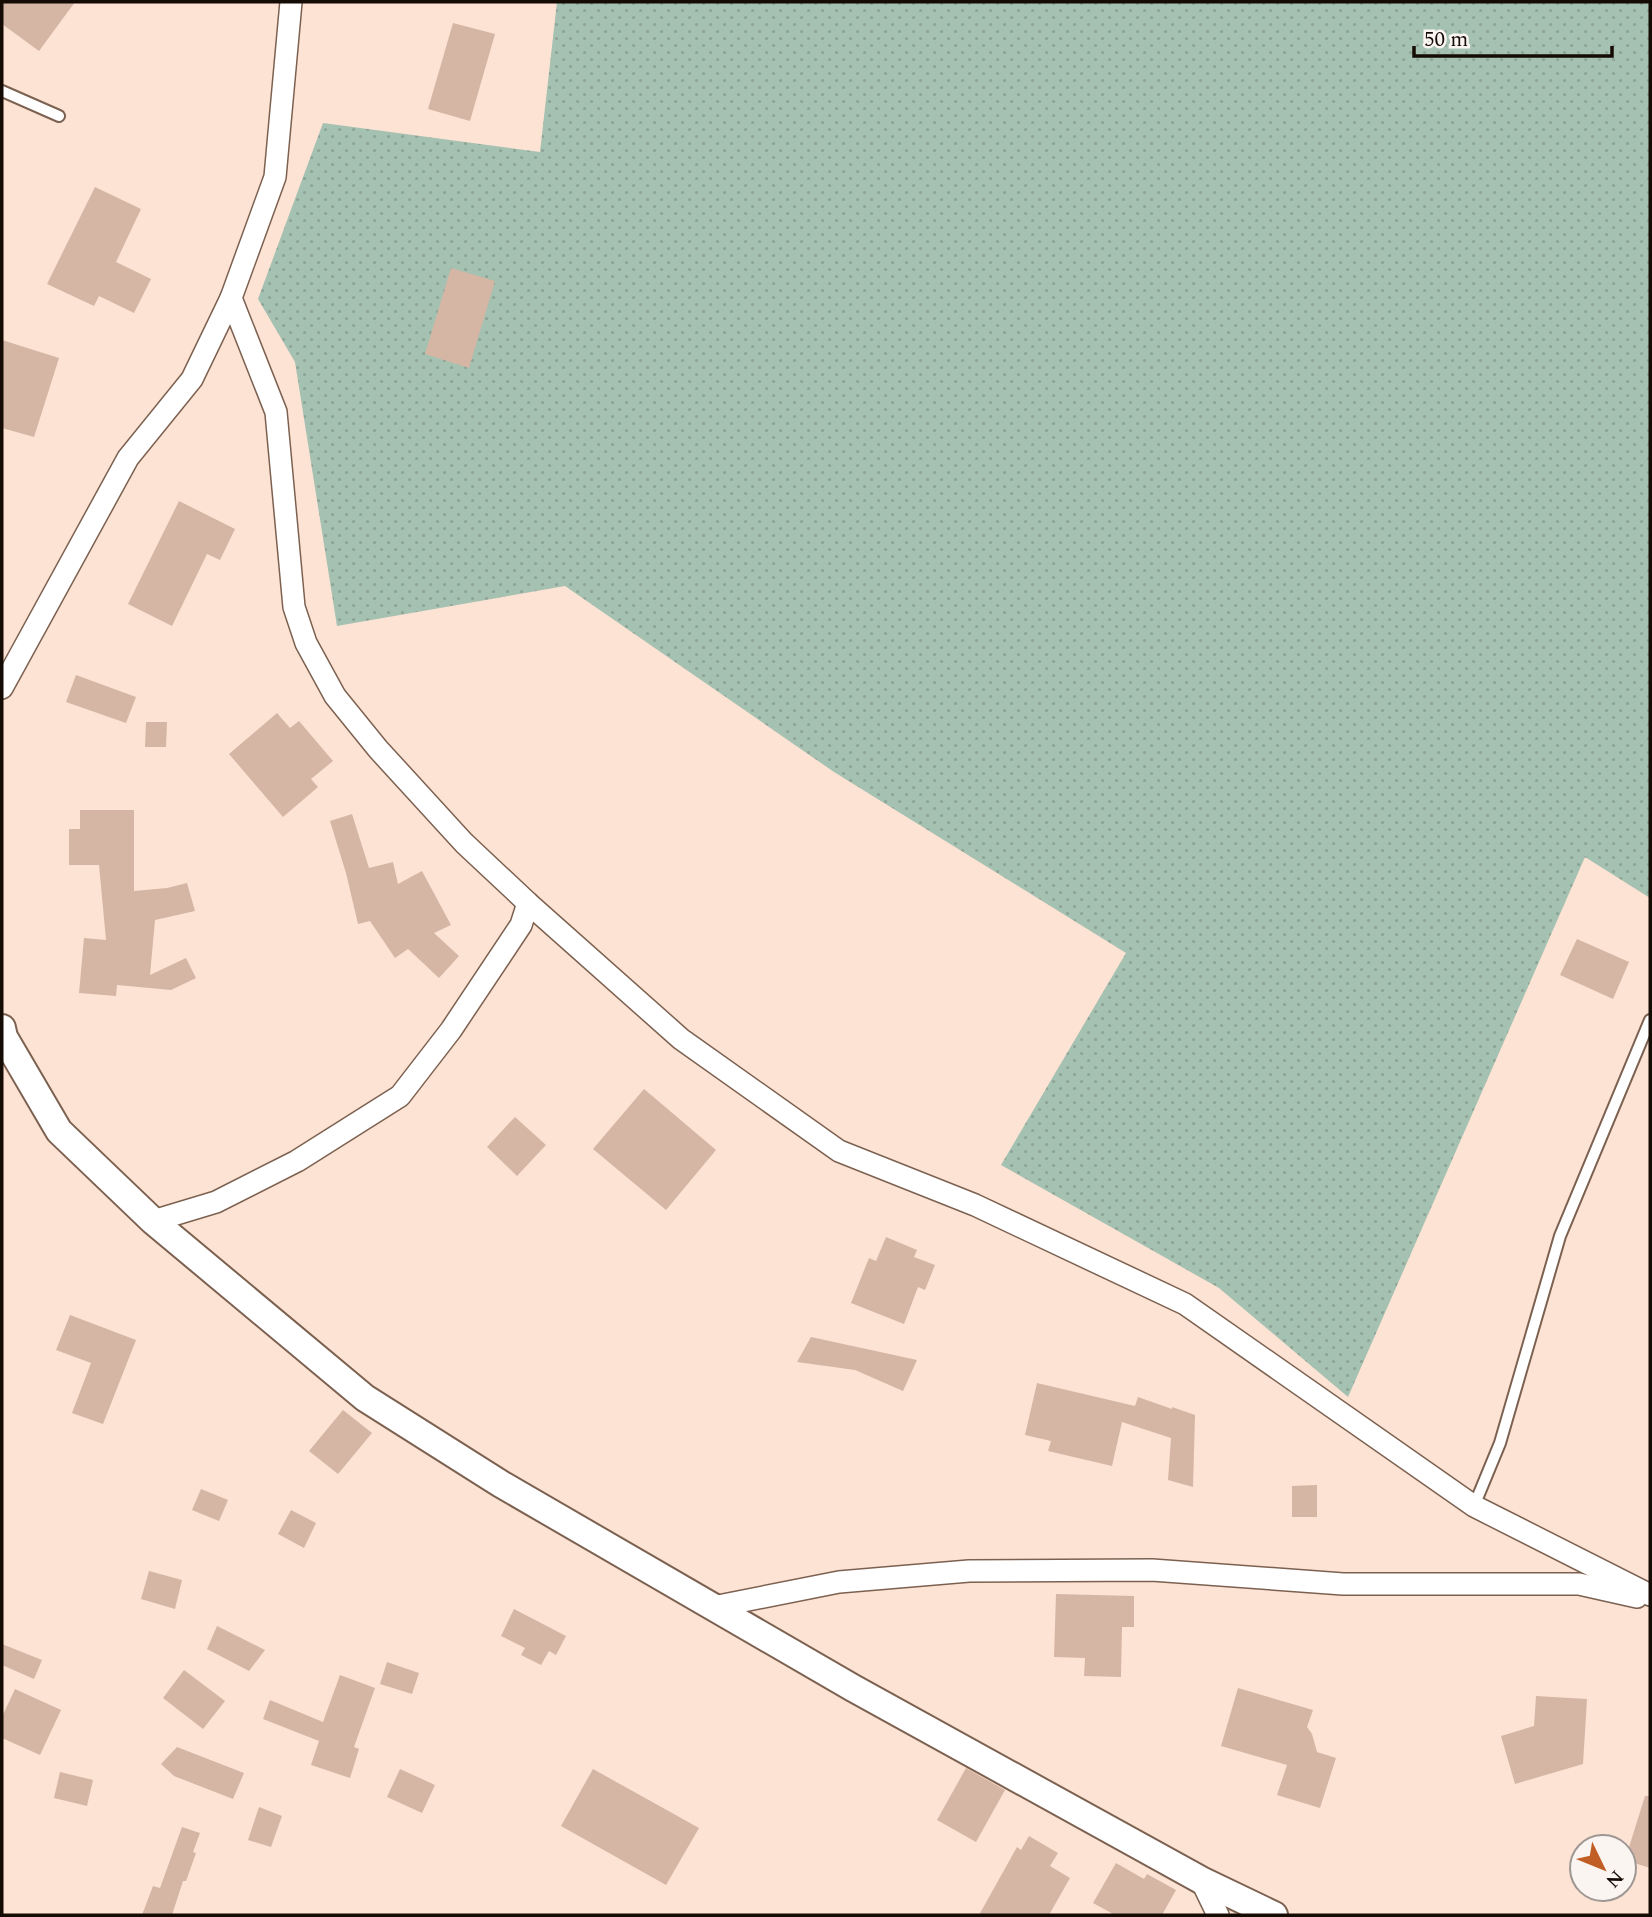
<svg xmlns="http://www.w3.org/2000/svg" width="1652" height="1917" font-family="Spectral,serif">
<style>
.grass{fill:url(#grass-dots)}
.building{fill:#d5b6a4}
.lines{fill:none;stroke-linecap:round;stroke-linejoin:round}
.service-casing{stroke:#7c6150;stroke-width:14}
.minor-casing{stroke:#7c6150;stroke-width:24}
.tertiary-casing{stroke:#7c6150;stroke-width:30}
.service{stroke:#fff;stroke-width:10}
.minor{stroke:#fff;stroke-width:21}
.tertiary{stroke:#fff;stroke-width:26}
</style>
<defs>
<pattern id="grass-dots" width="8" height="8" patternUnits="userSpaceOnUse" patternTransform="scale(1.75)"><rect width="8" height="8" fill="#a5c1b1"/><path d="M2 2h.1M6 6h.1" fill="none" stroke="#8da497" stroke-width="1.8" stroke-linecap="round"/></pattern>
</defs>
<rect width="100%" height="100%" fill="#fde3d4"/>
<!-- grass -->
<path class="grass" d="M557 2H1650V898L1585 857 1348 1397 1219 1288 1001 1165 1126 953 834 772 565 586 337 626 295 362 258 299 323 123 540 152Z"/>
<!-- building -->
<g class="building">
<path d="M2 2H75L39 51 2 24Z"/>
<path d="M453 23 495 34 470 121 428 109Z"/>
<path d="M95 187 141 209 116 262 151 279 134 313 99 296 94 306 47 284Z"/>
<path d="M451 268 495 281 469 368 425 354Z"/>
<path d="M2 340 59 358 34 437 2 428Z"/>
<path d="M179 501 235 529 220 560 207 554 172 626 128 604Z"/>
<path d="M76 675 136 697 126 723 66 702Z"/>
<path d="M277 713 290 728 299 721 333 761 311 779 318 787 283 817 229 754Z"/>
<path d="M146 722H167L166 747H145Z"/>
<path d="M80 810H134V891L167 888 187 883 195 911 155 920 150 975 186 958 196 978 171 990 117 985 116 996 79 993 84 938 106 940 99 865H69V829H80Z"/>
<path d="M352 814 369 868 393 862 398 884 422 871 451 925 434 933 459 956 439 978 408 949 395 958 370 921 358 924 346 873 330 821Z"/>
<path d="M1577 939 1629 962 1613 999 1560 975Z"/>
<path d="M644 1089 716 1150 666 1210 593 1149Z"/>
<path d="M515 1117 546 1145 517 1176 487 1147Z"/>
<path d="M886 1237 917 1250 914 1257 935 1265 925 1290 918 1287 904 1324 851 1303 869 1258 876 1261Z"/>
<path d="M70 1315 136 1340 103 1424 72 1413 91 1363 56 1350Z"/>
<path d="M811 1337 917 1360 903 1391 855 1370 797 1362Z"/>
<path d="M1037 1383 1135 1406 1138 1397 1172 1409V1407L1195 1415 1193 1487 1168 1480 1171 1438 1122 1422 1112 1466 1048 1451 1051 1441 1025 1435Z"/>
<path d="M343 1410 372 1433 338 1474 309 1451Z"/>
<path d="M1317 1485V1517H1292V1486Z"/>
<path d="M201 1489 228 1500 219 1521 192 1510Z"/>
<path d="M291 1510 316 1523 304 1548 278 1534Z"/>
<path d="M149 1571 182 1580 175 1609 141 1599Z"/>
<path d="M1056 1594 1134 1596V1627H1122L1121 1677 1084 1676 1085 1658 1054 1657Z"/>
<path d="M514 1609 566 1636 556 1655 549 1651 541 1665 521 1655 525 1648 501 1636Z"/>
<path d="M217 1626 265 1650 249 1671 207 1649Z"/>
<path d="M2 1644 42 1660 34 1679 2 1665Z"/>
<path d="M387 1662 419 1673 412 1694 380 1684Z"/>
<path d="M184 1670 225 1701 203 1729 163 1698Z"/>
<path d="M340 1675 375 1688 354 1747 359 1749 350 1778 311 1765 319 1741 263 1719 270 1700 323 1722Z"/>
<path d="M1238 1688 1313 1710 1307 1727 1312 1734 1317 1752 1336 1758 1320 1808 1277 1795 1287 1765 1221 1746Z"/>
<path d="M15 1689 61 1710 40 1755 2 1738V1717Z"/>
<path d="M1536 1696 1587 1699 1583 1764 1515 1784 1501 1736 1534 1726Z"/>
<path d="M177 1747 244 1773 233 1799 174 1776 161 1764Z"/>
<path d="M966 1768 1005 1790 976 1842 937 1820Z"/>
<path d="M400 1769 435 1785 422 1813 387 1797Z"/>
<path d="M593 1769 699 1828 666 1885 561 1826Z"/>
<path d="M60 1772 93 1780 87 1806 54 1798Z"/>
<path d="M1645 1796H1650V1868L1625 1860Z"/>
<path d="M259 1807 282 1816 271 1847 248 1840Z"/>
<path d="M182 1827 200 1833 193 1852 196 1853 186 1881H183L172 1915H142L153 1886 160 1888Z"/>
<path d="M1029 1836 1058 1853 1050 1866 1070 1878 1049 1915H979L1017 1847 1021 1850Z"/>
<path d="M1116 1863 1144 1879 1147 1874 1176 1890 1162 1915H1115L1093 1903Z"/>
</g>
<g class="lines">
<!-- service casing -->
<g class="service-casing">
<g id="service">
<path d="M2 91 59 116"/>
<path d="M1474 1506 1500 1443 1560 1236 1650 1020"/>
</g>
</g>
<!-- minor casing -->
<g class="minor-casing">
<g id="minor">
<path d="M231 298 276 412 294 607 306 643 335 696 378 749 464 843 528 903 681 1039 839 1151 975 1205 1185 1304 1474 1506 1650 1595"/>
<path d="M2 688 128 458 192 379 231 298 275 177 291 2"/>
<path d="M153 1221 216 1202 297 1161 400 1096 451 1030 521 925 528 903"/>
<path d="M713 1607 839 1582 969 1571 1152 1570 1343 1584H1579L1637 1597"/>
<path d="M1201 1880 1218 1915"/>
</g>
</g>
<!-- tertiary casing -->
<g class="tertiary-casing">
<path id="tertiary" d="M2 1028 4 1037 59 1131 153 1221 365 1398 501 1484 853 1688 1201 1880 1274 1915"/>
</g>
<!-- service -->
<use href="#service" class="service"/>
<!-- minor -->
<use href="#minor" class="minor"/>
<!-- tertiary -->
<use href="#tertiary" class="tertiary"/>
</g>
<!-- border -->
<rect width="1652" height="1917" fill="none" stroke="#150b05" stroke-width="7"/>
<!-- north arrow -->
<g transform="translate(1603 1868) rotate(133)"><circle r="33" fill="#fbf5f1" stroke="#9f9793" stroke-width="2"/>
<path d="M0-5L12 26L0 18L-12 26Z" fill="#c15e26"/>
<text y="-10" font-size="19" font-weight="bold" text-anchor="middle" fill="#150b05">N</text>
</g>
<!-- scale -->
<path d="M1414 46v10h198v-10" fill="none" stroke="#150b05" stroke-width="3.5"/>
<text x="1424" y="46" font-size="21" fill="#150b05" stroke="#fbf5f1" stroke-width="5" paint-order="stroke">50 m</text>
</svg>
